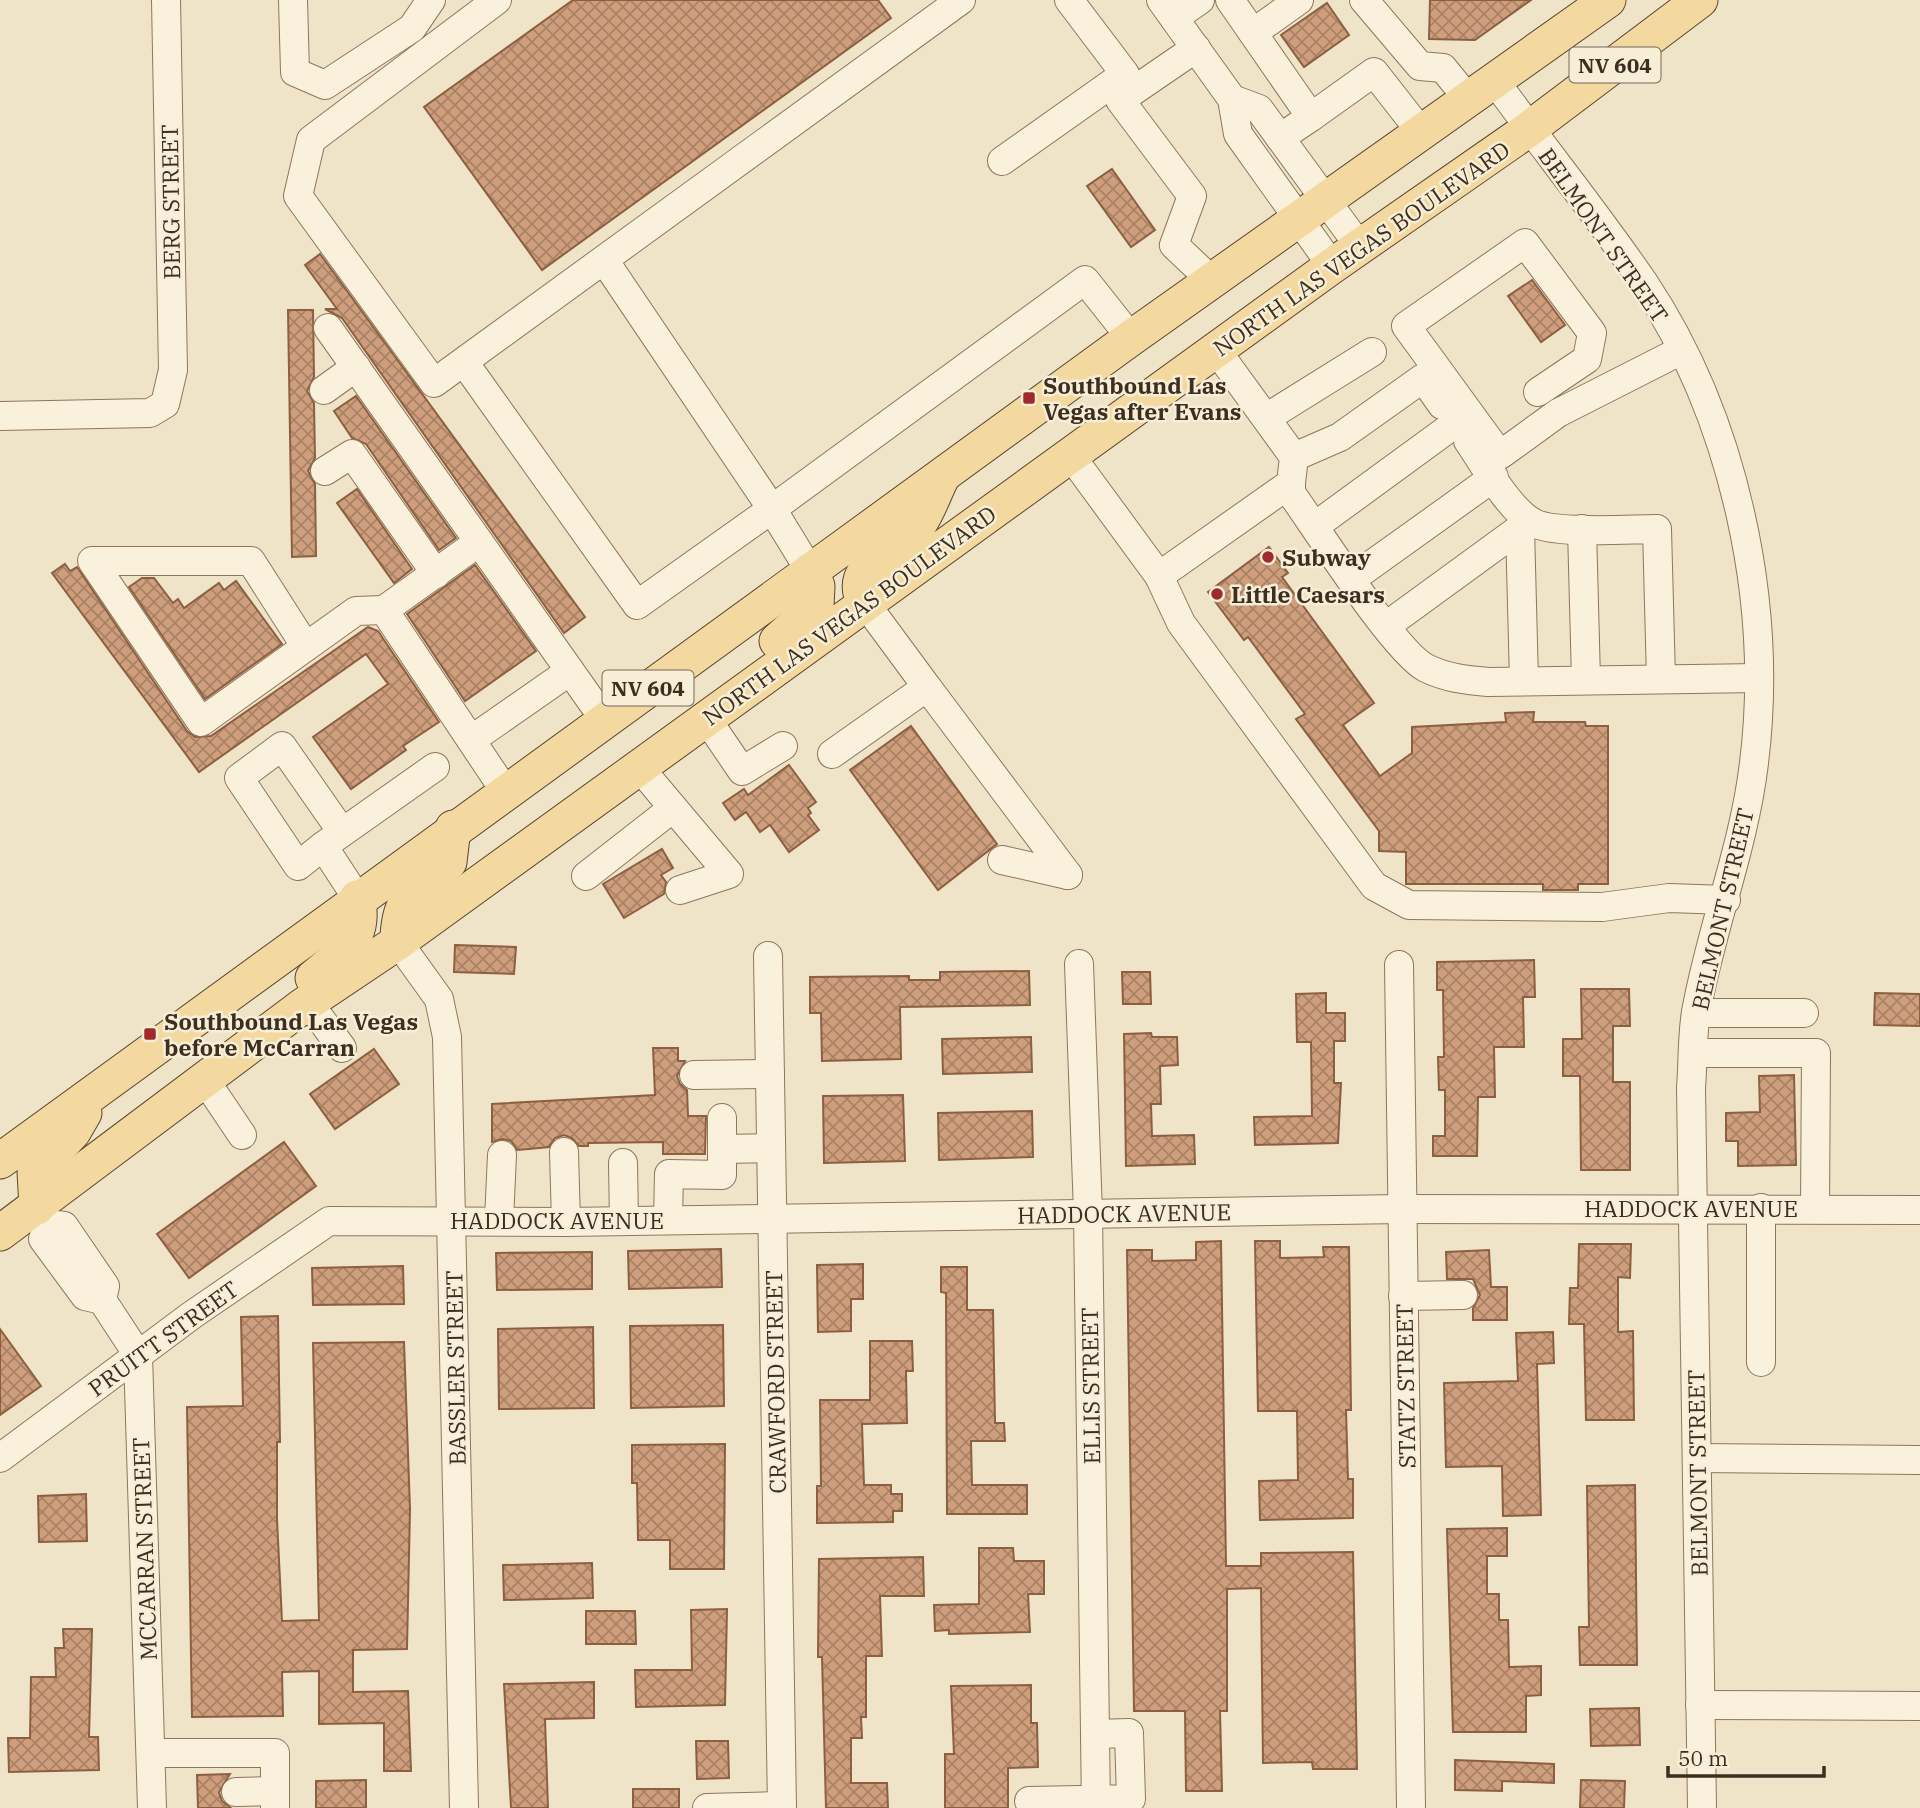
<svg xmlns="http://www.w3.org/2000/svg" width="1920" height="1808" font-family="'IBM Plex Serif',serif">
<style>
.building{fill:url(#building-cross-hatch);stroke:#8d5f41;stroke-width:2}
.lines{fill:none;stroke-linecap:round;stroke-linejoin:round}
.minor-casing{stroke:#8d765c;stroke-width:30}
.major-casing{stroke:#5b4430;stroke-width:37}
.minor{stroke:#faf1dc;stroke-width:28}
.major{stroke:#f3d9a0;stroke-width:35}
.poi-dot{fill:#9e2a2b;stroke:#f7eed8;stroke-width:2.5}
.labels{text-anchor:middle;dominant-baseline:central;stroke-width:5;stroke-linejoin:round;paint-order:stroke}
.shield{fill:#f7eed8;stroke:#756857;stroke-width:2}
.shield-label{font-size:21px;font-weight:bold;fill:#3d2e20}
.street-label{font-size:23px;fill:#3d2e20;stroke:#f7eed8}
.poi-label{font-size:23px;font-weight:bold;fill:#3d2e20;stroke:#f7eed8;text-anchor:start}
</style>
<defs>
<pattern id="building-cross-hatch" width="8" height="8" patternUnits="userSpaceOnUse" patternTransform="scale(1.75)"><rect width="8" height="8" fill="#cf9f7d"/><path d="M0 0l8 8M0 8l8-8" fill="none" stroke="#a98266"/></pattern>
</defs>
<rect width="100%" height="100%" fill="#f0e4c8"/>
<!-- building -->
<g class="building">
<path d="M573 0H878L891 18 542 270 424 107Z"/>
<path d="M1430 0H1531L1475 40 1429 39Z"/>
<path d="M1327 3 1349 35 1304 67 1281 35Z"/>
<path d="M1112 169 1155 230 1131 247 1087 186Z"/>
<path d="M320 254 585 617 564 633 342 318 325 309H337L305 265Z"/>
<path d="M1532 280 1565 325 1541 342 1508 296Z"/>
<path d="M288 310H313L314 377 307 391 314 403 315 458 308 471 315 484 316 556 292 557Z"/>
<path d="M356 396 456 538 439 550 366 444 352 438 334 411Z"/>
<path d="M357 489 412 569 394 583 337 503Z"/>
<path d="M1269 547 1288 573 1282 577 1374 703 1343 725 1380 776 1412 753V727L1506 722 1505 713 1534 712 1533 722H1585L1586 726H1608V884H1578V890H1543V884H1406V852L1379 851V831L1296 719 1305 714 1248 637 1244 640 1208 592Z"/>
<path d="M65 564 70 571 77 567 187 731 195 737 211 736 368 627 378 631 439 722 403 746 406 750 351 789 313 737 388 684 366 654 199 772 52 573Z"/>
<path d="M475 565 536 651 465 701 407 614Z"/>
<path d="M142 578H154L173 603 178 599 184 608 219 583 224 590 236 581 282 644 205 699 129 587Z"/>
<path d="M911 726 997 844 938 890 850 770Z"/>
<path d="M789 765 816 802 808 808 811 813 808 815 819 830 789 852 770 825 760 832 746 812 735 820 723 803 744 789 748 795Z"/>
<path d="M662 849 673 868 661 875 666 882 664 894 624 918 603 884Z"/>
<path d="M455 945 516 947 514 974 454 972Z"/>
<path d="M1534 960 1535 997H1523L1524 1047H1494L1495 1097H1478L1477 1156H1433V1136H1445V1090H1439L1438 1057H1444L1443 990H1437V962Z"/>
<path d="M1029 971 1030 1005 900 1007 901 1059 822 1061 821 1013H810V977L909 976V980H940V972Z"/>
<path d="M1122 972H1150L1151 1004H1123Z"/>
<path d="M1581 989H1629L1630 1026H1613V1082H1630V1170H1581L1580 1076H1563V1039H1582Z"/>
<path d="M1326 993V1013H1345V1041H1334V1083H1341L1338 1143 1255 1145 1254 1117 1312 1116 1311 1042H1297L1296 994Z"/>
<path d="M1875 993 1920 994V1026L1874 1025Z"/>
<path d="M1151 1033 1152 1037H1177L1178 1065 1160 1066 1161 1104H1151L1152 1136 1194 1135 1195 1164 1126 1166 1124 1034Z"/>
<path d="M1031 1037 1032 1072 943 1074 942 1039Z"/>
<path d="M653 1048H678V1061H685L677 1076 680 1084 687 1090 688 1116H706L705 1154H663V1142L588 1143V1146H579L572 1138 564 1135 555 1138 549 1147 529 1149 517 1150 511 1141 503 1139 492 1142V1104L655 1095Z"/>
<path d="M374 1049 399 1084 335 1129 310 1094Z"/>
<path d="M1794 1075 1796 1165 1738 1166V1141H1726V1113L1760 1112 1759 1076Z"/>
<path d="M903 1095 905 1161 824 1163 823 1096Z"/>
<path d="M1032 1111 1033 1157 939 1160 938 1113Z"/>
<path d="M284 1142 316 1186 189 1278 157 1234Z"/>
<path d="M1221 1241 1226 1566H1261V1553L1353 1552 1357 1769H1313L1312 1762 1263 1763 1261 1588 1227 1589V1711H1220L1222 1791H1186L1185 1711H1134L1127 1250H1152V1261L1196 1260V1242Z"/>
<path d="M1255 1241H1280V1258L1324 1257 1323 1247H1349L1351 1410H1346L1348 1479H1353V1518L1260 1520 1259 1481 1298 1480 1297 1411H1258Z"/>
<path d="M1579 1244H1631L1630 1278 1618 1277V1332L1633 1331 1634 1420H1586L1584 1324H1569L1570 1288H1578Z"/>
<path d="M721 1249 722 1287 629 1289 628 1251Z"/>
<path d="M1489 1250 1491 1287H1507V1320H1473V1308L1480 1295 1473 1279H1447L1446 1252Z"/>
<path d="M592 1252V1289L497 1290 496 1253Z"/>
<path d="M863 1264V1299H851V1331L818 1332 817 1265Z"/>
<path d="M403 1266 404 1304 313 1305 312 1268Z"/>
<path d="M941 1267H967V1310H993L995 1423H1004L1005 1441H971L972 1485H1027V1514H947L946 1293 941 1292Z"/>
<path d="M278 1316 280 1442H277V1519L282 1621 319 1620 313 1343 404 1342 410 1509 407 1649 353 1650V1692L408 1691 411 1771H384V1723L319 1724V1671L282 1672 283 1716 192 1717 187 1407 243 1406 241 1317Z"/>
<path d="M723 1325 724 1406 631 1408 630 1326Z"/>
<path d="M593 1327 594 1408 499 1409 498 1329Z"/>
<path d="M0 1329 41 1386 0 1415Z"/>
<path d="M1553 1332 1554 1363 1537 1364 1541 1515 1503 1516 1502 1466 1446 1467 1444 1383 1518 1381 1516 1333Z"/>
<path d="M870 1341H912L913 1371H906L907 1423 862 1424 864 1485H891V1494H902V1511H893V1522L817 1523V1486H821L820 1400H870Z"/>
<path d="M725 1444 724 1569H670V1540H638L637 1483H632V1445Z"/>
<path d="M1635 1485 1637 1665H1580L1579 1627H1589L1587 1486Z"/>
<path d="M86 1494 87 1541 39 1542 38 1496Z"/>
<path d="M1507 1528V1556H1487V1594H1499V1620H1508L1509 1667 1541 1666V1695L1526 1696V1732H1453L1447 1529Z"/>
<path d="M979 1548H1013L1014 1561H1044V1594H1028L1030 1632 949 1634V1630L935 1631 934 1605 979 1604Z"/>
<path d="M923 1557 924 1596H880L882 1656H866V1717H861L862 1738H851V1783H887L888 1808H826L822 1657H818L819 1559Z"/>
<path d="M592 1563 593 1598 504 1600 503 1565Z"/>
<path d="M727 1609 725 1705 636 1707 635 1670H692L691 1610Z"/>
<path d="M586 1611H635L636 1644H586Z"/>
<path d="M63 1629H92L89 1737H98L99 1770 9 1772 8 1738H30L31 1677H56L55 1648H64Z"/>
<path d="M594 1682V1718L545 1719 548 1808H511L504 1684Z"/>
<path d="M1031 1685V1723H1037L1038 1767 1008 1768V1808H945V1754H954L951 1686Z"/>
<path d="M1639 1708 1640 1745 1591 1746 1590 1709Z"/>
<path d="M696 1741H728L729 1778 697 1779Z"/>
<path d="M1455 1760 1554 1764V1783L1502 1781V1791L1455 1790Z"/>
<path d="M230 1774 219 1792 222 1801 231 1808H198L197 1775Z"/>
<path d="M366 1780V1808H316V1781Z"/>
<path d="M1581 1780 1625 1781 1624 1808H1580Z"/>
<rect x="633" y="1789" width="46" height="19"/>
</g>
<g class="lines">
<!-- minor casing -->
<g class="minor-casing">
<g id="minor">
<path d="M293 0 295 72 325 85 412 28 431 0"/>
<path d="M497 0 311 140 298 196 434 383 961 0"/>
<path d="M1161 0 1232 99 1238 134 1332 266"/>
<path d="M1230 0 1311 117 1280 138"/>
<path d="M1364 0 1420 66 1443 68 1469 100"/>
<path d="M1174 18 1200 0"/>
<path d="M1253 33 1299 0"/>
<path d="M1196 48 1120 100 1192 196 1174 245 1211 280"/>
<path d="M1495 81C1544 149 1597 214 1644 283 1734 418 1774 602 1754 763 1744 848 1711 928 1696 1012 1692 1036 1693 1063 1691 1088L1702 1808"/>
<path d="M1232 99 1259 109 1360 247"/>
<path d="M1311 117 1374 72 1421 132"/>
<path d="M1002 161 1125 74 1069 0"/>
<path d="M604 260 772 509 1085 280 1131 338"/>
<path d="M328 328 604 719"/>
<path d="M464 362 637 605 772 509 810 571"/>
<path d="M324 390 356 367"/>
<path d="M1538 392 1587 359 1592 333 1525 243 1406 326 1500 455 1558 413 1682 350"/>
<path d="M0 416 150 413 165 404 173 370 166 0"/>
<path d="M1266 418 1372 352"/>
<path d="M1468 441C1484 464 1508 508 1532 522 1553 535 1629 529 1657 529L1661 679"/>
<path d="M1071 456 1159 576 1181 623 1374 886 1409 905 1602 907 1669 898 1726 900"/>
<path d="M1294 457 1340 437 1423 378 1442 405"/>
<path d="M325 471 352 454 436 574"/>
<path d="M1291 483V493C1316 528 1395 652 1426 668 1446 678 1466 680 1488 682L1758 678"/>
<path d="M1315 526 1456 423"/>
<path d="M1520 528 1524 681"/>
<path d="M1582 529 1586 680"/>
<path d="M1159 576 1291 483 1294 457 1217 351"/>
<path d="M1353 578 1494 477"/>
<path d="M865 603 927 687"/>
<path d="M384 610 505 791"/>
<path d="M1386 626 1530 521"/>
<path d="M306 647 251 561H92L201 722 356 611 384 610 479 542"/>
<path d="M706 718 742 771 783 746"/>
<path d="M471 740 570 671"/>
<path d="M832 754 927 687 1068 875"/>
<path d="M639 767 729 874 680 890"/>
<path d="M323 846 298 866 239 778 282 746 342 832"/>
<path d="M1002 860 1068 875"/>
<path d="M586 876 673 808"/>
<path d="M357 898 323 846 435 767"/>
<path d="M398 942 439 999 447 1037 464 1808"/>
<path d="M768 956 782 1808"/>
<path d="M1079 964 1088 1213 1096 1808"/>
<path d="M1399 965 1411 1808"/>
<path d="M308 1002 342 1048"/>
<path d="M1696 1013H1804"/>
<path d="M1694 1053H1816L1815 1209"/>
<path d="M694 1075 770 1074"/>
<path d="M205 1080 242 1135"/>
<path d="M722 1149 771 1148"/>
<path d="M564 1152 566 1222"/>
<path d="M623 1163 624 1221"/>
<path d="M37 1207 48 1224 43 1239 85 1296 102 1300 138 1355 152 1808"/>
<path d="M1761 1208V1362"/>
<path d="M499 1220 502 1155"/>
<path d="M668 1220 669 1174 722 1175V1118"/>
<path d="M48 1224 64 1226 105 1286 102 1300"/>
<path d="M1403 1296 1463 1295"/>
<path d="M0 1458 192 1315 329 1221 566 1222 1402 1209 1920 1210"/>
<path d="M1697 1458 1920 1460"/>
<path d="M1700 1705 1920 1706"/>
<path d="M151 1753H275V1808"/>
<path d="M236 1792 275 1791"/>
<path d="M1029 1801 1131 1799 1129 1733 1095 1734"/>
<path d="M707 1808 782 1806"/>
</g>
</g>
<!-- major casing -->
<g class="major-casing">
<g id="major">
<path d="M865 603C844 565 899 549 919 524 928 511 934 493 941 479"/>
<path d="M777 641 816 606 817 586 810 571"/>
<path d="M398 942C398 895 416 891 449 862L453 828"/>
<path d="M313 978C342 953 367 939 357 898"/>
<path d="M0 1161 1131 338 1608 0"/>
<path d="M37 1207 35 1172 73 1132 84 1113"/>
<path d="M0 1233 304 1005 398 942 1332 266 1529 129 1700 0"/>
</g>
</g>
<!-- minor -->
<use href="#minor" class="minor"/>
<!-- major -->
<use href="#major" class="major"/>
</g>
<!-- markers -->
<g class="poi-dot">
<rect x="1022" y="391" width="14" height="14" rx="3.5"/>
<circle cx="1268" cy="557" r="7"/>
<circle cx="1217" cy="594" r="7"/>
<rect x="143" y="1027" width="14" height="14" rx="3.5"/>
</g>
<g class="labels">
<!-- shield labels -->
<g class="shield">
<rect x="1569.5" y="47.5" width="91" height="35" rx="5"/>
<rect x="602.5" y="670.5" width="91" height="35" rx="5"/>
</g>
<g class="shield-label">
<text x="1615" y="65">NV 604</text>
<text x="648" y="688">NV 604</text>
</g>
<!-- street labels -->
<g class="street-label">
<text transform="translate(170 202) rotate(-91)">BERG STREET</text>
<text transform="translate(1604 235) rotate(55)">BELMONT STREET</text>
<text transform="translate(1361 248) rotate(-35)">NORTH LAS VEGAS BOULEVARD</text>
<text transform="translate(849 615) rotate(-36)">NORTH LAS VEGAS BOULEVARD</text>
<text transform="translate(1722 909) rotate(-77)">BELMONT STREET</text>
<text x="1691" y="1208">HADDOCK AVENUE</text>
<text transform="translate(1124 1213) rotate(-1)">HADDOCK AVENUE</text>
<text x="557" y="1220">HADDOCK AVENUE</text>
<text transform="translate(163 1338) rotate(-36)">PRUITT STREET</text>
<text transform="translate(455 1368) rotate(-91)">BASSLER STREET</text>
<text transform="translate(775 1382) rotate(-91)">CRAWFORD STREET</text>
<text transform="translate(1090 1386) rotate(-91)">ELLIS STREET</text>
<text transform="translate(1405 1386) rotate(-91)">STATZ STREET</text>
<text transform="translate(1697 1473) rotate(-91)">BELMONT STREET</text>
<text transform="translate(144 1549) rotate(-92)">MCCARRAN STREET</text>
</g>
<!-- poi labels -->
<g class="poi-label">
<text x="1043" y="385">Southbound Las<tspan x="1043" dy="26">Vegas after Evans</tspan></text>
<text x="1282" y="557">Subway</text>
<text x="1231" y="594">Little Caesars</text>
<text x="164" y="1021">Southbound Las Vegas<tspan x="164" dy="26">before McCarran</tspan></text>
</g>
</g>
<!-- scale -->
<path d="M1668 1766v10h156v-10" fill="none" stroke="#3d2e20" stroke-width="3.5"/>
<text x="1678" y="1766" font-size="21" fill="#3d2e20" stroke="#f7eed8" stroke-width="5" paint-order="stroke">50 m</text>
</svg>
